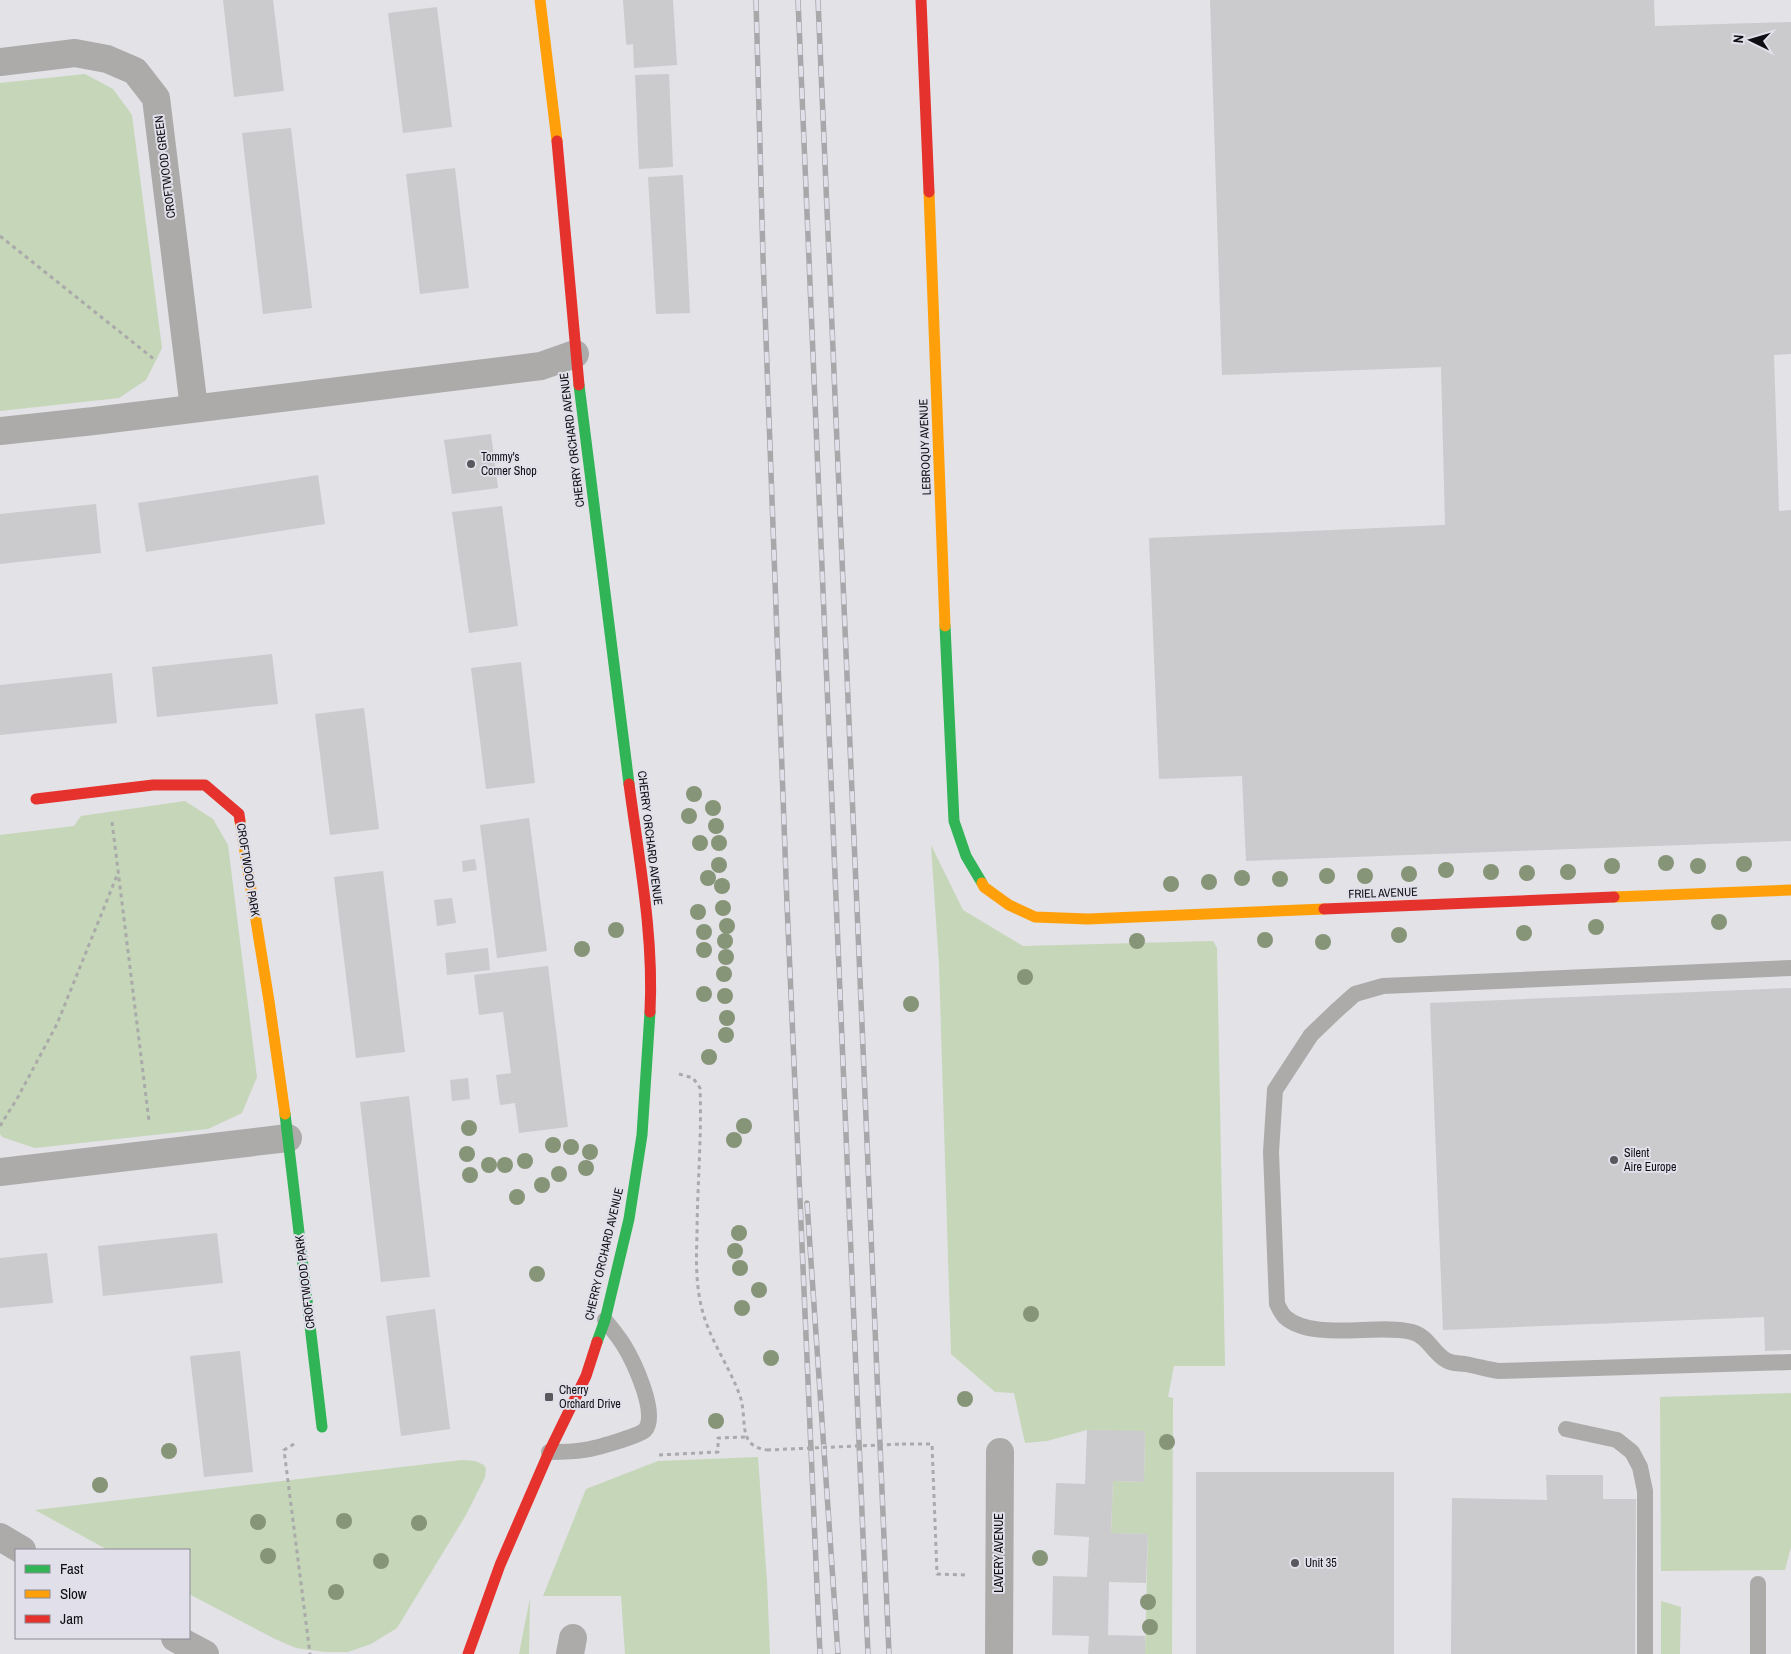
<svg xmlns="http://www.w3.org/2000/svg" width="1791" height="1654" font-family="'Archivo Narrow',sans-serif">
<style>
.green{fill:#c6d6b8}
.building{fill:#cbcbce}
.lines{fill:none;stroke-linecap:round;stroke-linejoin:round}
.path{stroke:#aaaaab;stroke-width:3;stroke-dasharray:4 4;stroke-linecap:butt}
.lane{stroke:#acabaa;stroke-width:16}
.street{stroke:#acabaa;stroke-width:28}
.fast{stroke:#30b455;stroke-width:11}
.slow{stroke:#ff9f0a;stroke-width:11}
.jam{stroke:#e5322d;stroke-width:11}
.rail-casing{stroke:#a8a8aa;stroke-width:5.5}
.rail{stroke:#e0dfea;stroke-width:4;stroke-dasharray:11;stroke-linecap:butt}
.path-bridge{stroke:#aaaaab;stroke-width:3;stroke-dasharray:4 4;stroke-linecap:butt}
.tree{fill:#869477}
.poi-dot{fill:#59585d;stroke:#e0dfea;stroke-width:2}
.labels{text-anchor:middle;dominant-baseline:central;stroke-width:4;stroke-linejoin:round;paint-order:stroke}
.street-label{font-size:12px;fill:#0f0e12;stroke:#e0dfea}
.poi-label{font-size:12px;fill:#0f0e12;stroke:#e0dfea;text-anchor:start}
</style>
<rect width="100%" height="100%" fill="#e2e2e7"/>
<!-- green -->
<g class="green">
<path d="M85 74 113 89 132 115 162 348 146 380 119 398 0 411V83Z"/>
<path d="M185 801 213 819 228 845 257 1077 242 1113 208 1129 35 1148 2 1137 0 1134V835L74 826 81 816Z"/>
<path d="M931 845 963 910 1023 946 1213 941 1217 948 1225 1366H1174L1168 1397 1173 1398 1172 1654H1145L1148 1534 1111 1533 1113 1481 1144 1482 1145 1432 1087 1430 1047 1441 1025 1443 1014 1393 995 1392 951 1354 939 965Z"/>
<path d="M1791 1393V1547L1785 1570 1661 1571 1660 1397Z"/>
<path d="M758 1457 767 1581 770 1654H625L621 1596H543L586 1489 658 1461Z"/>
<path d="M462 1460 475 1461 484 1465 486 1469 485 1477 466 1515 397 1628 371 1644 348 1652H325L296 1648 275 1639 189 1594V1550H108L35 1510Z"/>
<path d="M530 1598 529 1654H519Z"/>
<path d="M1661 1601 1681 1607 1680 1654H1661Z"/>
</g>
<!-- building -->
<g class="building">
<path d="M223 0H273L284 91 234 97Z"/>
<path d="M623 0H673L677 65 634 68 633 44 627 45 626 42Z"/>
<path d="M1210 0H1654L1655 26 1791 22V354L1774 355 1779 511 1791 510V841L1246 861 1242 776 1159 779 1149 538 1445 525 1441 367 1222 375Z"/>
<path d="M437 7 452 127 403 133 388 13Z"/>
<path d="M669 74 673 167 639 169 635 75Z"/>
<path d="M291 128 312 308 263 314 242 133Z"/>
<path d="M455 168 469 288 420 294 406 174Z"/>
<path d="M683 175 690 313 656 314 648 177Z"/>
<path d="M491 434 498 488 452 494 444 440Z"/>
<path d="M318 475 325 524 146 552 138 503Z"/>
<path d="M96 504 101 553 0 564V514Z"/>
<path d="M502 506 518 626 469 633 452 512Z"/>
<path d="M272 654 278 704 157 717 152 667Z"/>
<path d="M521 662 535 783 486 789 471 668Z"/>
<path d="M112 673 117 723 0 735V685Z"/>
<path d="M364 708 379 829 330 835 315 714Z"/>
<path d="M529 818 547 951 497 958 480 825Z"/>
<path d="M475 859 477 870 463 872 462 861Z"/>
<path d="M383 871 405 1052 356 1058 334 877Z"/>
<path d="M452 898 456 923 437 926 434 900Z"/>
<path d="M488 948 490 970 447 975 445 953Z"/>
<path d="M548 966 568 1127 519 1133 515 1103 500 1105 496 1075 511 1073 503 1012 479 1015 474 975Z"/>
<path d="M1791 988V1350L1765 1351 1764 1317 1443 1330 1430 1003Z"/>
<path d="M468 1078 470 1099 452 1101 450 1080Z"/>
<path d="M409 1096 430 1277 381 1282 360 1102Z"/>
<path d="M217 1233 223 1283 103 1296 98 1246Z"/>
<path d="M47 1253 53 1303 0 1308V1258Z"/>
<path d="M435 1309 450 1429 401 1436 386 1316Z"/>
<path d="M240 1351 253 1472 204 1477 190 1356Z"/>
<path d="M1087 1430 1145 1431 1144 1482 1113 1481 1111 1533 1148 1534 1146 1583 1109 1582 1108 1635 1145 1636V1654H1088L1089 1636 1052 1635 1053 1576 1087 1577 1089 1537 1054 1535 1056 1483 1085 1484Z"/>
<rect x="1196" y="1472" width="198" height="182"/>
<path d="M1546 1475H1603V1499H1636L1635 1654H1451L1452 1498 1547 1500Z"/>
</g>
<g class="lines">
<!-- path -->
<g class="path">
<path d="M0 236 155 360"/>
<path d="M112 822 149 1121"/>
<path d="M679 1074 693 1078 700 1088C702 1138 697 1187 697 1237 696 1260 696 1283 701 1305 708 1338 729 1365 740 1396 748 1419 736 1446 767 1450"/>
<path d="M0 1126 18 1097 57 1024 118 873"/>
<path d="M294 1444 284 1450 310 1654"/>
<path d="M902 1444H932L937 1574 967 1575"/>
<path d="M659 1455 718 1452V1438L746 1437"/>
</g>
<!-- lane -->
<g class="lane">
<path d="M1791 968 1383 986 1355 994 1336 1011 1311 1035 1275 1090 1271 1152 1277 1304C1279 1308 1282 1314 1285 1317 1313 1342 1378 1323 1412 1332 1428 1336 1433 1353 1446 1360 1452 1364 1458 1363 1465 1364 1476 1366 1487 1369 1498 1371L1791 1362"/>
<path d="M1566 1429 1617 1440 1632 1452 1640 1467 1645 1491V1654"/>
<path d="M549 1452C561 1452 573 1452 584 1450 594 1449 639 1436 645 1430 659 1414 633 1360 623 1344 618 1336 611 1328 605 1320"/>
<path d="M1758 1584V1654"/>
</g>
<!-- street -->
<g class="street">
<path d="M0 62 75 53 107 59 135 71 156 98 194 408"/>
<path d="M0 431 94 421 541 366 575 354"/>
<path d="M0 1172 288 1138"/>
<path d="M0 1537 22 1550"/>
<path d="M175 1638 205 1654"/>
<path d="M570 1654 573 1638"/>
<path d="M999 1654 1000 1452"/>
</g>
<!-- fast -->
<g class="fast">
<path d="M579 385 629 784"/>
<path d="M945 626 954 821 966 856 982 883"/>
<path d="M285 1114 322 1427"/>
<path d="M597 1342 605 1320 629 1219 642 1135 650 1012"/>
</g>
<!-- slow -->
<g class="slow">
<path d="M540 0 557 141"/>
<path d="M929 192 945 626"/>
<path d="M240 821 269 1001 285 1114"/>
<path d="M982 883 984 887 1009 905 1035 917 1088 919 1324 909"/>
<path d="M1614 897 1791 890"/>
</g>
<!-- jam -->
<g class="jam">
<path d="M921 0 929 192"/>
<path d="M557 141 579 385"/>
<path d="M629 784C639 859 654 936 650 1012"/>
<path d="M36 799 153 785H205L239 814 240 821"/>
<path d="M1324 909 1614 897"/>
<path d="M468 1654 500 1565 549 1452 586 1376 597 1342"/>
</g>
<!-- rail casing -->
<g class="rail-casing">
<g id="rail">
<path d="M756 0 763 257 787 904 820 1654"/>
<path d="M798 0 868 1654"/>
<path d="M818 0 889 1654"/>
<path d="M807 1203 838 1654"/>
</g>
</g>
<!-- rail -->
<use href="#rail" class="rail"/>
<!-- path-bridge -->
<path class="path-bridge" d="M767 1450 902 1444"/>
</g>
<!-- trees -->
<g class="tree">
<circle cx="694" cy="794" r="8"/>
<circle cx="713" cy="808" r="8"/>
<circle cx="689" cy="816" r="8"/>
<circle cx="716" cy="826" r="8"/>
<circle cx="700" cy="843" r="8"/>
<circle cx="719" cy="843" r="8"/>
<circle cx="1666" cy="863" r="8"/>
<circle cx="1744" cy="864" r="8"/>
<circle cx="719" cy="865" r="8"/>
<circle cx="1612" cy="866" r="8"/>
<circle cx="1698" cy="866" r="8"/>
<circle cx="1446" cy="870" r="8"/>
<circle cx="1491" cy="872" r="8"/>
<circle cx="1568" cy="872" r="8"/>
<circle cx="1527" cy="873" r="8"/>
<circle cx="1409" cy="874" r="8"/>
<circle cx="1327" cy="876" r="8"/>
<circle cx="1365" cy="876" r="8"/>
<circle cx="708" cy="878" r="8"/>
<circle cx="1242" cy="878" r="8"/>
<circle cx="1280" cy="879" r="8"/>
<circle cx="1209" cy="882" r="8"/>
<circle cx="1171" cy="884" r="8"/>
<circle cx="722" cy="886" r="8"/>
<circle cx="723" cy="908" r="8"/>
<circle cx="698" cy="912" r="8"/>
<circle cx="1719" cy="922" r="8"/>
<circle cx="727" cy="926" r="8"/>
<circle cx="1596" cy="927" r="8"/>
<circle cx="616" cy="930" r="8"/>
<circle cx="704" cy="932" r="8"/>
<circle cx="1524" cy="933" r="8"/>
<circle cx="1399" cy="935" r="8"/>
<circle cx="1265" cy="940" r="8"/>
<circle cx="725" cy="941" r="8"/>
<circle cx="1137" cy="941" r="8"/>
<circle cx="1323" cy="942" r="8"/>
<circle cx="582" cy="949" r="8"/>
<circle cx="704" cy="950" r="8"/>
<circle cx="726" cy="957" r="8"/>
<circle cx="724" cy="974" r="8"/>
<circle cx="1025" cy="977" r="8"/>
<circle cx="704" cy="994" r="8"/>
<circle cx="725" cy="996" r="8"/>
<circle cx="911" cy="1004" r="8"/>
<circle cx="727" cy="1018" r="8"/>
<circle cx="726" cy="1035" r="8"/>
<circle cx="709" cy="1057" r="8"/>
<circle cx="744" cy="1126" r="8"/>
<circle cx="469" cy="1128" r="8"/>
<circle cx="734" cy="1140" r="8"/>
<circle cx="553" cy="1145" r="8"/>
<circle cx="571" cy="1147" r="8"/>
<circle cx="590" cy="1152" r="8"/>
<circle cx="467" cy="1154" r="8"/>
<circle cx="525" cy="1161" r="8"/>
<circle cx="489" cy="1165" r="8"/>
<circle cx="505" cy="1165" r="8"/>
<circle cx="586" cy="1168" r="8"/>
<circle cx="559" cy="1174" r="8"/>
<circle cx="470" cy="1175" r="8"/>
<circle cx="542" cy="1185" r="8"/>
<circle cx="517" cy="1197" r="8"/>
<circle cx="739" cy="1233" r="8"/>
<circle cx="735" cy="1251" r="8"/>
<circle cx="740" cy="1268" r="8"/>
<circle cx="537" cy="1274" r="8"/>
<circle cx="759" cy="1290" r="8"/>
<circle cx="742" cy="1308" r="8"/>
<circle cx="1031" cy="1314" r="8"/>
<circle cx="771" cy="1358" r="8"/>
<circle cx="965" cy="1399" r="8"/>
<circle cx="716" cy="1421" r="8"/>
<circle cx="1167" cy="1442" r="8"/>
<circle cx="169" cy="1451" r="8"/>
<circle cx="100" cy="1485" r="8"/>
<circle cx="344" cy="1521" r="8"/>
<circle cx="258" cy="1522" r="8"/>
<circle cx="419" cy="1523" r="8"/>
<circle cx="268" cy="1556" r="8"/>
<circle cx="1040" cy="1558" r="8"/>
<circle cx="381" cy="1561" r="8"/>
<circle cx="336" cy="1592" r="8"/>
<circle cx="1148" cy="1602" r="8"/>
<circle cx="1150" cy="1627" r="8"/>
</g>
<!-- markers -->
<g class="poi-dot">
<circle cx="471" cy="464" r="5"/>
<circle cx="1614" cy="1160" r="5"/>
<rect x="544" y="1392" width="10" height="10" rx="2.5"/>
<circle cx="1295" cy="1563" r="5"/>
</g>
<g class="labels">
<!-- street labels -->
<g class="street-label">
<text transform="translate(165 167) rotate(-97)">CROFTWOOD GREEN</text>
<text transform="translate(572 440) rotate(-97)">CHERRY ORCHARD AVENUE</text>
<text transform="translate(925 447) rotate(-92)">LEBROQUY AVENUE</text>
<text transform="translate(650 838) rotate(83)">CHERRY ORCHARD AVENUE</text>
<text transform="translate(248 870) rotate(81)">CROFTWOOD PARK</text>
<text transform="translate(1383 893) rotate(-2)">FRIEL AVENUE</text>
<text transform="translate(604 1254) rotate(-77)">CHERRY ORCHARD AVENUE</text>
<text transform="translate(305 1282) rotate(-97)">CROFTWOOD PARK</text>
<text transform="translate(999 1553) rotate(-90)">LAVERY AVENUE</text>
</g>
<!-- poi labels -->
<g class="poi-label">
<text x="481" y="457">Tommy's<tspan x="481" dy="14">Corner Shop</tspan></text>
<text x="1624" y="1153">Silent<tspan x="1624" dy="14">Aire Europe</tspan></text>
<text x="559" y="1390">Cherry<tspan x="559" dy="14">Orchard Drive</tspan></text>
<text x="1305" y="1563">Unit 35</text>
</g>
</g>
<!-- legend -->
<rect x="15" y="1549" width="175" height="90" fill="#e0dfea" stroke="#8c8b94"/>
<rect x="25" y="1565" width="25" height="8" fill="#30b455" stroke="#8c8b94"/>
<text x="60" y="1574" font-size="15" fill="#0f0e12">Fast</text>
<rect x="25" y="1590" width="25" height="8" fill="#ff9f0a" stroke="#8c8b94"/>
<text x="60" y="1599" font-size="15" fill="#0f0e12">Slow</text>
<rect x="25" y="1615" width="25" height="8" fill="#e5322d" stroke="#8c8b94"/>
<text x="60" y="1624" font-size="15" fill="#0f0e12">Jam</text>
<!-- north arrow -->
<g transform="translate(1751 40) rotate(275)" stroke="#e0dfea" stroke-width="4" paint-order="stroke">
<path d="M0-4L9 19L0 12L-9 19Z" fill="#0f0e12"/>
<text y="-8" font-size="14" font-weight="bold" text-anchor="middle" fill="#0f0e12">N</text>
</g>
</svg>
